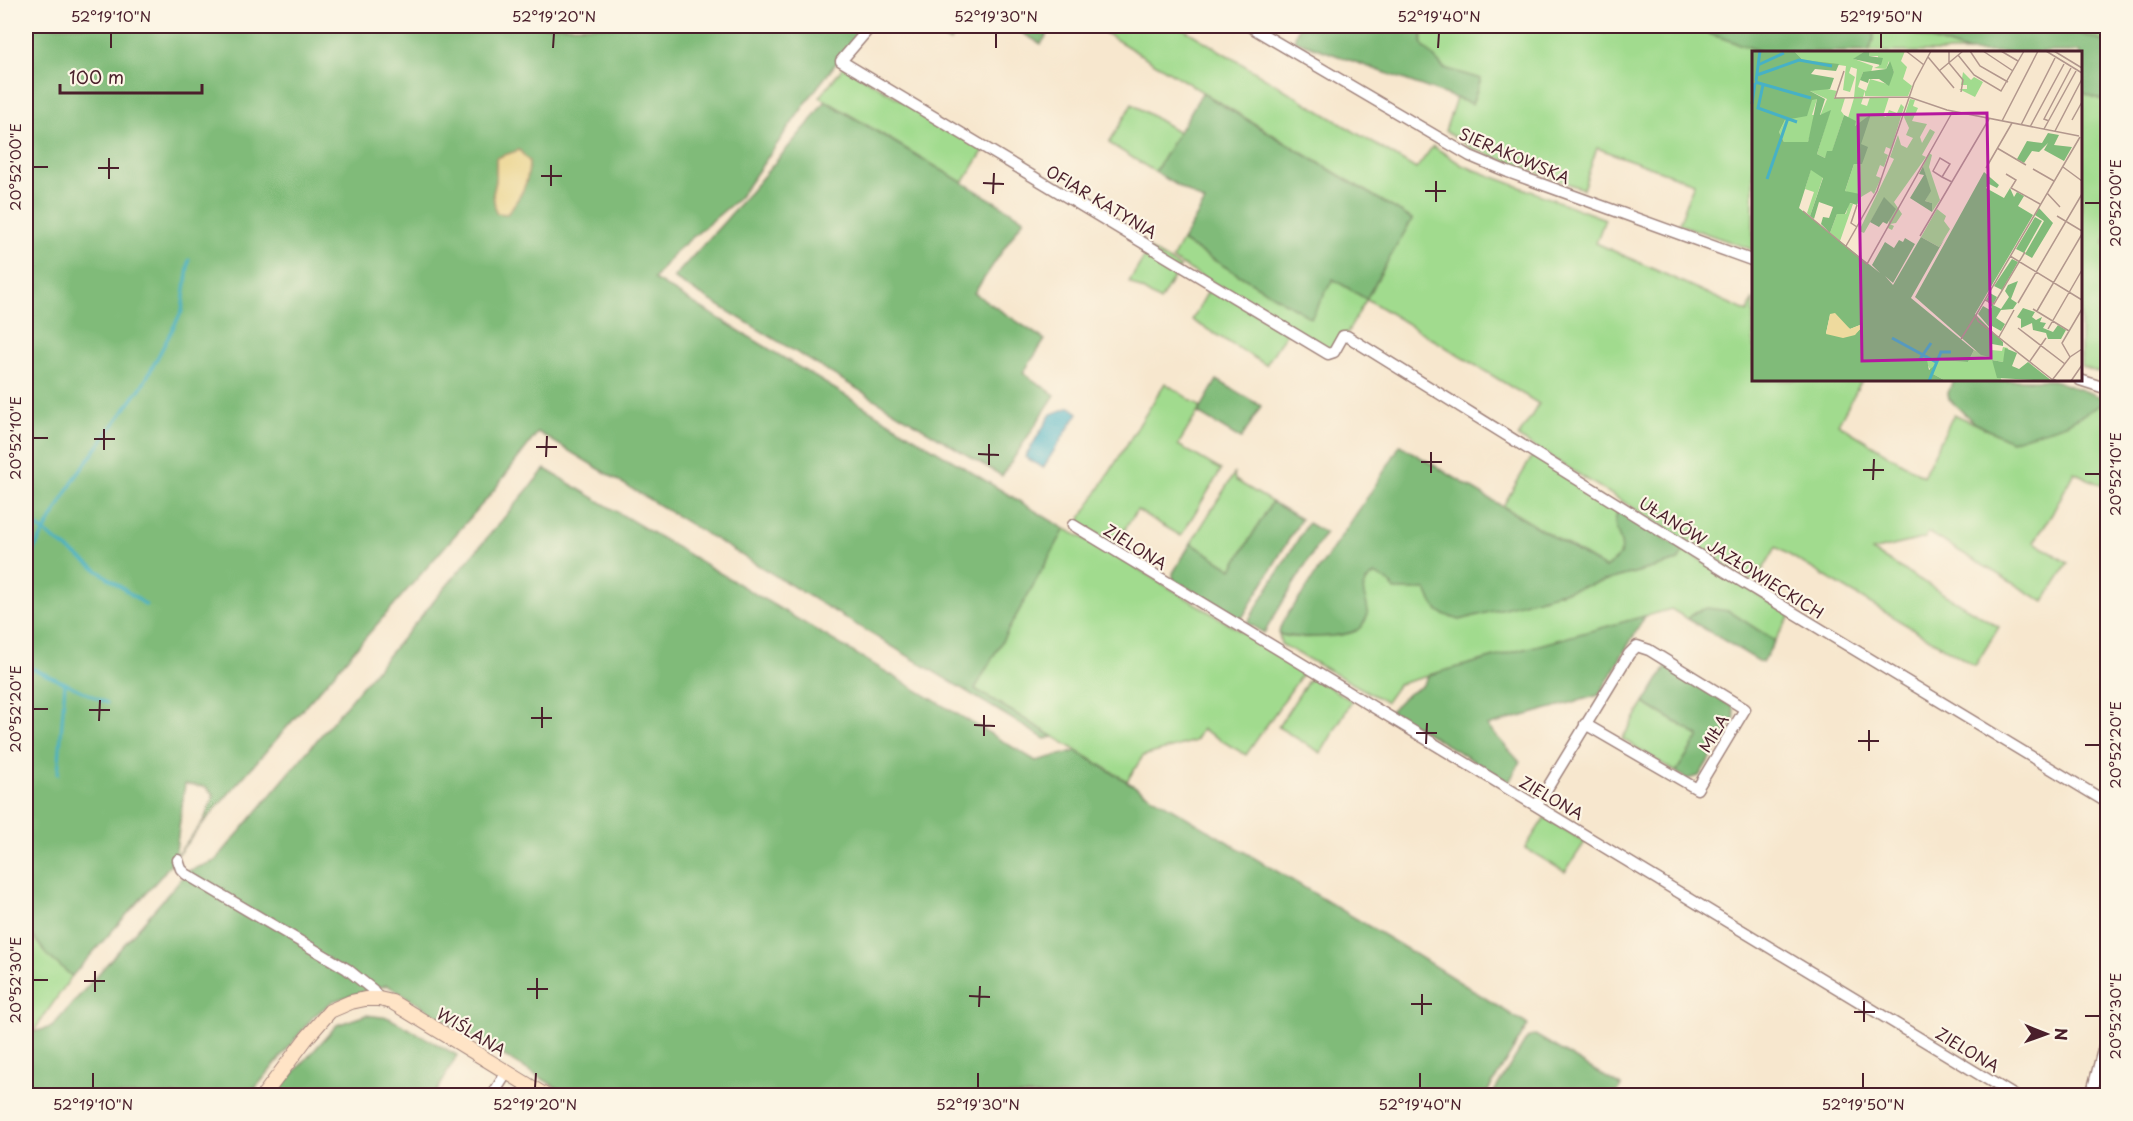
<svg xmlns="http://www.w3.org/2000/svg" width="2133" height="1121" font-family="'Playpen Sans',sans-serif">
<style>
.green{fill:#a1db8e;stroke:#767d5c;stroke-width:1.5}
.forest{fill:#80bb79;stroke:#656d52;stroke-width:1.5;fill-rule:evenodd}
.sand{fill:#eeda9e;stroke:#9c7c64;stroke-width:1.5}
.water{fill:#47b1c5;stroke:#486878;stroke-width:1.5}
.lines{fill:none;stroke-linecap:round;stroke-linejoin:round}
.stream{stroke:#47b1c5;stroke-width:3}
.minor-casing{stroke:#a0837c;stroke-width:13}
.secondary-casing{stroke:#a0837c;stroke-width:16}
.minor{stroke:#fff;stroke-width:10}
.secondary{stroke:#ffe4c6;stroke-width:14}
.ticks{fill:none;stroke:#4a1f2b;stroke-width:2}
.labels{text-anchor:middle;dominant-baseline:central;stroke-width:4.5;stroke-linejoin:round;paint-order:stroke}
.street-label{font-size:16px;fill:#4a1f2b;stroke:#fcf5e5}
.inset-river{fill:none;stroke:#47b1c5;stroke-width:3}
.inset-road{fill:none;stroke:#b2978d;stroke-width:1.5}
.view{fill:#b5179e;fill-opacity:0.15;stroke:#b5179e;stroke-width:3}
.inset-edge{fill:none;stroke:#4a1f2b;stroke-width:3}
.neatline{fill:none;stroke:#4a1f2b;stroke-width:2}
.ticks-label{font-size:15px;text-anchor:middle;fill:#4a1f2b}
</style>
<rect width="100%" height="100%" fill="#fcf5e5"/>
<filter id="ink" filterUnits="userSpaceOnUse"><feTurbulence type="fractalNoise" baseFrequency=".0167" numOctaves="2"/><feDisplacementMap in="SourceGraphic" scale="12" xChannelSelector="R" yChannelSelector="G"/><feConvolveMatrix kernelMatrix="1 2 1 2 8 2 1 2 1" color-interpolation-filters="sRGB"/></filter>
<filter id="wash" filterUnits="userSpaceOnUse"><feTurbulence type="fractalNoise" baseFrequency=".008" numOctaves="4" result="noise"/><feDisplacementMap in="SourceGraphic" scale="24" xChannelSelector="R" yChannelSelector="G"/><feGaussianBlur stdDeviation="1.35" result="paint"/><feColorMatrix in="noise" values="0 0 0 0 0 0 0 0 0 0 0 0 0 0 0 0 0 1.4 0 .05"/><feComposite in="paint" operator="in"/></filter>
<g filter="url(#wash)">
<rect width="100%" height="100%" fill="#f7e7ce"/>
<!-- green -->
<g class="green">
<path d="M923 26H959L950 42Z"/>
<path d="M1110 26H1179L1416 169 1433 146 1462 165 1605 219 1596 243 1748 312 1753 298 1754 380H1862L1838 424 1923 476 1954 414 2011 441 2103 404 2107 399V488L2074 472 2052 514 2034 542 2068 563 2044 602 1928 532 1925 538 1872 551 1999 627 1975 666 1776 547 1755 583 1518 437 1539 404 1367 299C1356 314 1345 346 1327 351L1172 259 1182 241 1311 318 1333 279 1366 299 1412 219 1105 33Z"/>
<path d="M1422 26H1585L1605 33 1608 26H1704V32L1763 52H1754L1753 250 1679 224 1694 183 1597 148 1583 189 1471 148 1445 131 1456 98 1472 103 1480 80 1444 68 1422 45Z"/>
<path d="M1872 26H1892L1968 52H1869L1874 37Z"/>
<path d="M2059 26H2107V43Z"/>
<path d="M844 66 984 150 963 183 820 97Z"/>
<path d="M2081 92 2107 102 2108 235 2104 244 2108 246 2107 376 2081 366Z"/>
<path d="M1132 104 1179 132 1155 172 1109 143Z"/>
<path d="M1149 249 1180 267 1160 301 1129 282Z"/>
<path d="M1211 286 1287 332 1266 365 1192 320Z"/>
<path d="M1165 383 1201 407 1178 445 1221 470 1181 536 1137 510 1115 545 1078 523Z"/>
<path d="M1533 455 1618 510 1616 531 1619 535 1623 550 1620 556 1605 568 1503 506Z"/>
<path d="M1234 474 1235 480 1272 502 1232 569 1191 543Z"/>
<path d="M1065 529 1107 550 1305 670 1246 755 1202 729 1195 741 1143 756 1127 781 975 689Z"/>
<path d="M1684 550 1791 615 1775 641 1728 611 1695 612 1688 619 1671 609 1399 684 1386 702 1281 644 1279 634C1300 641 1335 636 1356 631L1367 616C1364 598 1357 585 1375 574 1391 583 1408 590 1427 590L1460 620 1678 561Z"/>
<path d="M1311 676 1352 701 1321 753 1278 727Z"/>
<path d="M1644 703 1699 736 1676 772 1622 739Z"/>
<path d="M1545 817 1585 842 1565 872 1525 848Z"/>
<path d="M26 931H29L48 956 72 976 33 1032 26 1059Z"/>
</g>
<!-- forest -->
<g class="forest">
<path d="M26 26H865L813 93 739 198 674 253 654 279 1065 529 975 689 1054 737 1045 739 538 432 491 494 190 838 162 875 72 976 48 956 29 931H26ZM185 784 206 787 214 795 203 822 175 858Z"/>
<path d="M1010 26H1053L1041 44Z"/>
<path d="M1299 26H1422V45L1444 68 1481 79 1472 104 1294 40Z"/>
<path d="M1704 26H1872L1874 37 1869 52H1763L1704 32Z"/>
<path d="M1892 26H2059L2107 43V102L2081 92 2080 52H1968Z"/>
<path d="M1202 93 1412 219 1366 299 1333 279 1311 318 1182 241 1205 202 1155 172Z"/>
<path d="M825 101 1024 219 974 293 1045 340 1023 373 1055 395 1002 476 673 278 725 221 808 124Z"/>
<path d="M1217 380 1261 406 1241 439 1198 413Z"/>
<path d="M1953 380H2053L2107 399 2103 404 2066 424 2011 441 1974 423 1949 399 1948 393Z"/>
<path d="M1400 445 1605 568C1641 545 1606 538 1618 510L1684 550 1678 561 1460 620C1439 614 1434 611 1426 590H1395L1389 582 1375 574C1350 589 1374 601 1366 619 1364 623 1361 628 1357 630 1344 638 1294 639 1279 634 1280 620 1294 607 1302 595 1334 545 1370 497 1400 445Z"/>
<path d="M545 469 1036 761 1076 751 1415 954 1528 1025 1485 1096 569 1095 387 985 333 1001 313 1017 250 1095H26V1059L33 1032 52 1027 188 871 215 861Z"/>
<path d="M1272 502 1301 519 1241 620 1173 579V573L1191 543 1232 569Z"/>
<path d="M1308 523 1325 533 1264 633 1247 623Z"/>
<path d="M1707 608 1729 611 1775 641 1762 663 1688 619 1695 612Z"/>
<path d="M1645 616 1599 695 1487 726 1520 762 1509 782 1390 711 1405 696 1422 686 1429 675Z"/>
<path d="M1667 666 1733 707 1735 717 1699 776 1687 779 1676 772 1699 736 1644 703Z"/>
<path d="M366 1015 389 1018 457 1055 435 1095H274L337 1025Z"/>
<path d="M1535 1035 1621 1086 1616 1095H1492L1527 1038Z"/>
</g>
<!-- sand -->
<path class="sand" d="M519 150 529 161C529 184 521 196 507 214L496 213 493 194 496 181V158Z"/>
<!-- water -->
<path class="water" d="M1070 407 1078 413 1043 468 1025 457 1051 414Z"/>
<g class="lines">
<!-- stream -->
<g class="stream">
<path d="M26 519 146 605"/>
<path d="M26 563 75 478 144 383 182 311 189 260"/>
<path d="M26 666 65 683 58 774"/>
<path d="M65 683 107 703"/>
</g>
</g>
</g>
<g filter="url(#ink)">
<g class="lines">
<!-- minor casing -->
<g class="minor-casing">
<g id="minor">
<path d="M871 26 841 61 1328 354 1334 352 1343 336H1347L1731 575 2108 803"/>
<path d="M1249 26 1470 156 1508 172 1754 261"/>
<path d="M2080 380 2108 389"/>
<path d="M1073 525 2015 1096"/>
<path d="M1537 805 1629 654 1637 646 1649 650 1745 709 1697 789 1585 724"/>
<path d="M178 860 181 869 186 874 347 969 373 990 379 999"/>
<path d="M492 1096 507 1072"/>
<path d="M2091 1096 2108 1031"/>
</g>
</g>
<!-- secondary casing -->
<g class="secondary-casing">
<path id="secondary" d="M263 1096 305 1040 330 1011 351 1002 365 999H379L392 1002 546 1096"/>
</g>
<!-- minor -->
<use href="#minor" class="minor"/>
<!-- secondary -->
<use href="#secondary" class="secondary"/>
</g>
</g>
<!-- ticks -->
<path class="ticks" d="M111 48V33M553 48 554 33M996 48V33M1438 48 1439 33M1881 48V33M33 167H48M98 168H119M541 176H562M109 179V158M983 183 1004 184M551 186V165M1425 191H1446M993 194 994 173M1436 202V181M2085 203H2100M33 438H48M94 439H115M536 447H557M104 450V429M978 454 999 455M546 457 547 436M1421 462H1442M989 465V444M1863 470H1884M1431 473V452M2085 474H2100M1873 480 1874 459M33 709H48M89 710H110M531 718H552M99 721 100 700M974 725 995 726M542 728V707M1416 733H1437M984 736V715M1858 741H1879M1426 744 1427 723M2085 745H2100M1869 751V730M33 980H48M84 981H105M527 989H548M95 992V971M969 996 990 997M537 999V978M1411 1004H1432M979 1007 980 986M1854 1012H1875M1422 1015V994M2085 1016H2100M1864 1022V1001M93 1088V1073M535 1088 536 1073M978 1088V1073M1420 1088V1073M1863 1088V1073"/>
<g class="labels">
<!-- street labels -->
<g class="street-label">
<text transform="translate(1515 155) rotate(23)">SIERAKOWSKA</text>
<text transform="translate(1102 201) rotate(31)">OFIAR KATYNIA</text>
<text transform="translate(1136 546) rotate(32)">ZIELONA</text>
<text transform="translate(1732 557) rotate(32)">UŁANÓW JAZŁOWIECKICH</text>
<text transform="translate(1713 733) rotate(-59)">MIŁA</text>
<text transform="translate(1552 797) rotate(30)">ZIELONA</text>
<text transform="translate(472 1031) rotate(31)">WIŚLANA</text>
<text transform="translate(1968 1049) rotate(31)">ZIELONA</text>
</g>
</g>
<!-- overview -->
<g transform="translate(1752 51)">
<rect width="330" height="330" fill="#f7e7ce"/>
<path d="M42 0H113L102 8 121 15 119 21H111L106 36 114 40 118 28 135 33 142 21 137 10 134 18 122 17 127 15 126 5H117L118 0H153L149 10 155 16 151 28 160 35 156 45H113V40L111 46H102L105 18 99 16 97 22 103 26 98 41 91 39 94 15 51 9ZM211 21 219 29 222 26 231 31 223 46 207 38H215V34H209ZM66 36 85 40 82 47H93L89 60 92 64 80 101 73 107 65 103 78 60 68 65 75 48 58 40ZM118 46H137L131 65 134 66 137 59 145 62 149 53 152 56 139 98 134 96 132 102 136 104 132 116 128 114 124 125 129 127 122 143 119 140 109 146 106 154 100 143 93 140 102 113H107L108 94V74L102 75 96 67 102 47H111L109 53 115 55ZM60 48H65L60 64H64L56 91H32L27 81 33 69ZM158 48 163 49 161 55 166 57 160 70 175 73 168 86 170 92 178 78 183 81 170 104 174 106 142 151 150 163 144 172 138 173 142 175 140 179 136 177 139 156 132 147 112 182 107 180 142 108 138 106 146 84 149 94 155 97 161 87 154 84 157 77 152 66ZM177 102 180 104 177 116 188 149 180 161V152L173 150 178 140 171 115ZM59 118 71 126 58 165 55 162 62 141 53 138ZM97 152 101 153 88 190 78 182 85 163H94ZM185 158 194 165 192 170 198 178 187 196 169 186ZM251 296 256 297 251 311 240 309 250 330H194L181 323 175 313V309L216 311 222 299 238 306 239 299 250 300Z" fill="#a1db8e"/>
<path d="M0 0H42L51 9 87 13 84 20 63 18 59 23 82 27 78 38 58 40 73 48 68 64 79 59 65 103 73 107 75 100H80L92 64 104 70 103 75 119 63 109 93 116 96 110 113H102L93 140 108 143 105 154 98 152 93 163H85L78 182 69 173 71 166 77 167 81 156 67 151 62 168 58 165 71 127 59 119 47 157 128 222 120 214 133 191 142 197 147 189 151 191 153 187 163 193 141 232 133 225 141 234 169 186 187 196 193 187 159 247 222 299 216 311 175 309 177 319 182 315 181 323 194 330H0ZM65 48 56 91H32L27 81 33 69 55 65 60 49ZM78 264 98 278 108 274 109 277 105 281 74 282ZM113 0H118L117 5 131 7 129 14 101 8ZM138 10 142 21 137 35 127 28H117L116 32 108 29 111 21 134 18ZM296 82 307 84 302 94 320 96 312 110 292 99 296 92 287 101 280 100 272 112 265 108 275 90 290 92ZM171 115 179 140 173 150 180 152V161L158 147 172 124 167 123ZM232 121 247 134 245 137 237 133 234 137 252 147 258 137 262 146 265 141 272 145 266 155 281 164 223 263 251 291V295L240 293 238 306 229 304 163 246ZM132 146 144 158 135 173 131 171 127 176 118 171ZM287 157 301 172 280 207 273 203 292 170 283 164ZM283 166 290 170 272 202 264 198ZM260 208 266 211 250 239 242 235ZM266 230 259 248 265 252 261 258 249 259 244 267 253 273 249 280 240 275 238 277 226 263 231 255 238 259 240 256 234 249 238 242 245 246 241 254 249 258 257 246 253 240 256 234ZM271 257 283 261 280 266 284 269 290 266 288 271 294 272 291 277 301 281 306 274 314 279 309 288H296L294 282 281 279 280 272 269 277V268L265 266ZM253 297 265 302 260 315 267 318 276 311 300 330 245 327 240 309 251 311Z" fill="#80bb79" fill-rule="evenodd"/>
<path d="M83 262 98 278 108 274 109 277 103 284 91 287 74 283 78 263Z" fill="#eeda9e"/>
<path class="inset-river" d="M6 14 32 2M5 24 47 9 80 15M4 30 8 0M3 31 59 47M11 34 6 57 45 71M0 53 3 32M15 128 36 67M140 287 184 311M168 308 179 292M177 330 189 301H199"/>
<path class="inset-road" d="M154 0 172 14M197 0V12L211 29 209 41M218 0 228 15 256 31M231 0 261 20M249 0 266 10M294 0 330 22M302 0 330 17M206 4 222 24 249 40 272 0M176 6 202 37M92 20 83 47 157 46 195 59 327 85M187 20 211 0M320 69 330 51M250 70 286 0M297 70 292 68 319 17M269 74 303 7M278 76 312 13M292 78 324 20M303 80 330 28M245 97 274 114M311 116 330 130M234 117 260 72M281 118 302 130M254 123 264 129 259 137 288 153M190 126 198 113 188 107 181 120 182 121 190 126 200 131M295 142 308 156M51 160 115 213 201 60M305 165 330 180M105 176 99 172 105 154M168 185 237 68M94 195 125 140 162 32 179 0M258 205 330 249M233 249 242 253 273 201M266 252 330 143M281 258 317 280M285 260 330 183M266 277 313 313M296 278 330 219M247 286 262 259M209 288 224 264M318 306 310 292 330 258M278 310 294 287M302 330 226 270 224 264 328 86M305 330 301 328 318 306 330 298M319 330 330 314"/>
<path class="view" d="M235 62 239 307 110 310 106 64Z"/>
<rect width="330" height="330" class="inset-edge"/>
</g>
<!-- margin -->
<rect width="2133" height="1121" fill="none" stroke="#fcf5e5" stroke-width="66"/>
<!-- north arrow -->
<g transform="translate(2046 1034) rotate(91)" stroke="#fcf5e5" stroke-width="4.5" paint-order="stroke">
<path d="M0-4.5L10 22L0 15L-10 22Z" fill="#4a1f2b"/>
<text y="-9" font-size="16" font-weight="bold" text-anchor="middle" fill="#4a1f2b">N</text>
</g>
<!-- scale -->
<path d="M60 84v9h142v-9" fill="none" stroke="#4a1f2b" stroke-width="3"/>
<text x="69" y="84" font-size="18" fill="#4a1f2b" stroke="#fcf5e5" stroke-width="4.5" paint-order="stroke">100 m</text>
<rect x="33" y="33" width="2067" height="1055" class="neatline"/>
<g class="ticks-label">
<text x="111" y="22">52°19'10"N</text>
<text x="554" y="22">52°19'20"N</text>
<text x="996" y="22">52°19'30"N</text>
<text x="1439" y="22">52°19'40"N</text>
<text x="1881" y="22">52°19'50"N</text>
<text transform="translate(16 167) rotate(-90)" y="5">20°52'00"E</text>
<text transform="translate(2116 203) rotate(-90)" y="5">20°52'00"E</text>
<text transform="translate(16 438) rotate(-90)" y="5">20°52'10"E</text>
<text transform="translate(2116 474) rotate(-90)" y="5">20°52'10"E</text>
<text transform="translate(16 709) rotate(-90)" y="5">20°52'20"E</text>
<text transform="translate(2116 745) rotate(-90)" y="5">20°52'20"E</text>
<text transform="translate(16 980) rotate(-90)" y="5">20°52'30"E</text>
<text transform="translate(2116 1016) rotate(-90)" y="5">20°52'30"E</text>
<text x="93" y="1110">52°19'10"N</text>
<text x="535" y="1110">52°19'20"N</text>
<text x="978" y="1110">52°19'30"N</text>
<text x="1420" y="1110">52°19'40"N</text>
<text x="1863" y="1110">52°19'50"N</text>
</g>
</svg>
